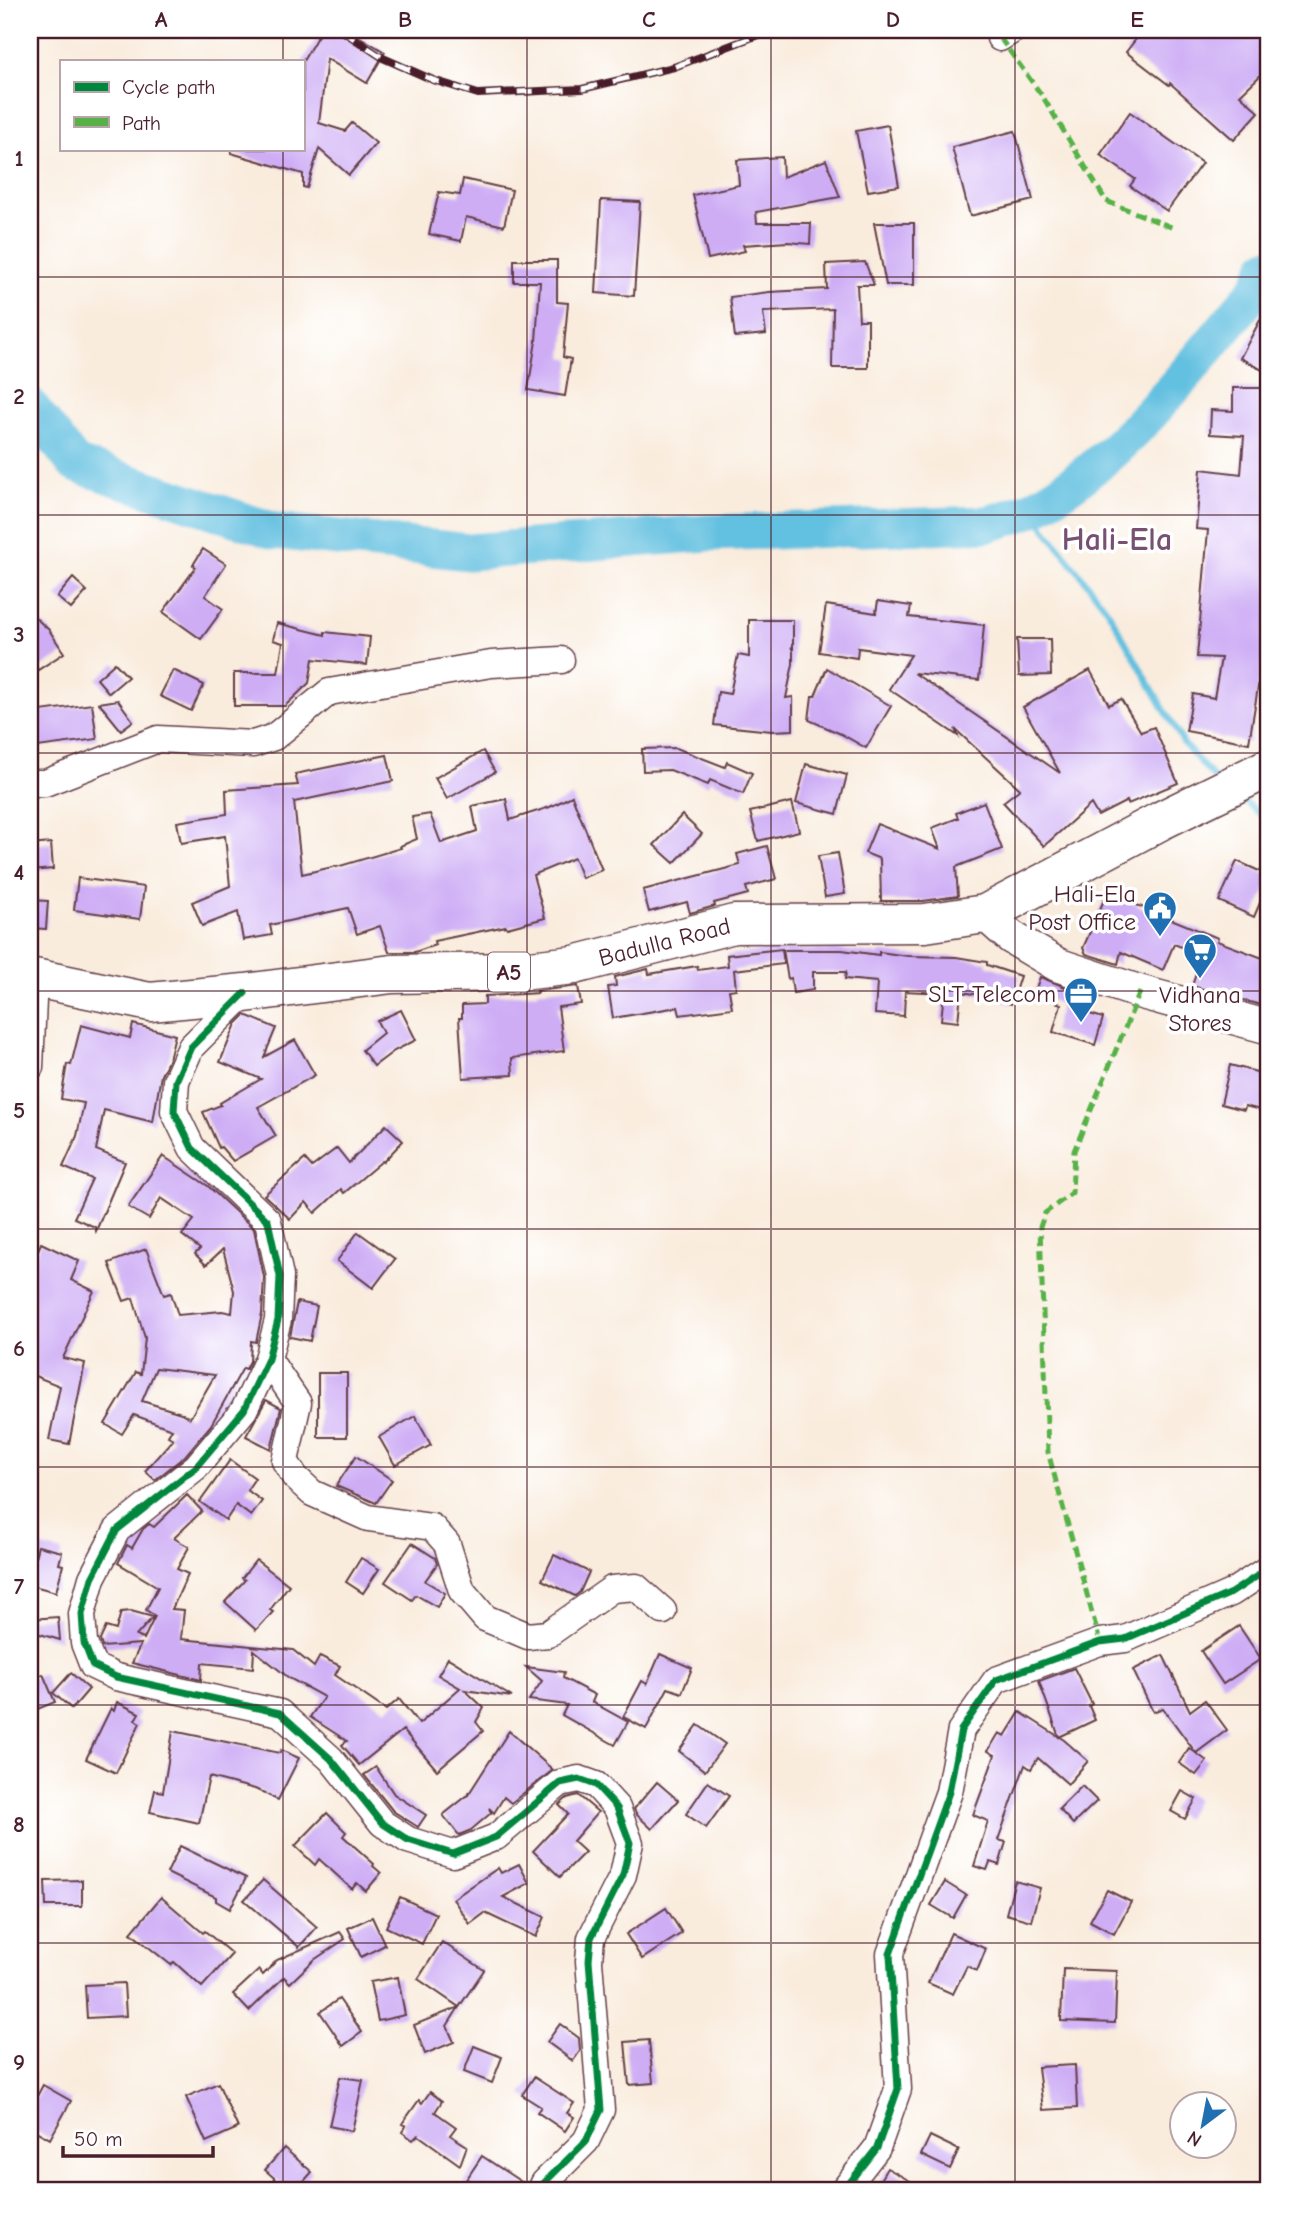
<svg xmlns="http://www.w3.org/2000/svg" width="1298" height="2220" font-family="'Comic Neue',sans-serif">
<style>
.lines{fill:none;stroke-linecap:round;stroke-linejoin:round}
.stream{stroke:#62c0e0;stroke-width:6}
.river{stroke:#62c0e0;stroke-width:37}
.building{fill:#ceadf5;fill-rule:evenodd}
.minor-casing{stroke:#643e46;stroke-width:29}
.major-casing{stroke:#643e46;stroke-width:36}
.highway-casing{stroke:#643e46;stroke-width:41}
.minor{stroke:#fff;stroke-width:26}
.major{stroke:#fff;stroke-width:33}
.highway{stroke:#fff;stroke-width:38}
.rail-casing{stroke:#4a1f2b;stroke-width:8}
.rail{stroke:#fff;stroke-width:5;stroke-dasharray:16;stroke-linecap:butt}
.quiet{stroke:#57b146;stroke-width:5;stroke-dasharray:10 5;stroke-linecap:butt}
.cycleway-casing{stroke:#fff;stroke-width:11}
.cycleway{stroke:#00873e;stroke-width:7}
.grid{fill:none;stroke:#4a1f2b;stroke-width:2;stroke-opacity:0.55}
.labels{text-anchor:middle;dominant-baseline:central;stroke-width:7;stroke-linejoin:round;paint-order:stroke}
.shield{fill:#fff;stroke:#80626b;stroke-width:2}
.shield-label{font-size:23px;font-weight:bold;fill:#4a1f2b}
.poi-label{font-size:24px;fill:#4a1f2b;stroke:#fff;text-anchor:end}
.street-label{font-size:24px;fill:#4a1f2b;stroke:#fff}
.district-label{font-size:32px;font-weight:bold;fill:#785172;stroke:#fff}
.neatline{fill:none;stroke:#4a1f2b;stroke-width:2.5}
.grid-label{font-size:23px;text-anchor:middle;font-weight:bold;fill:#4a1f2b}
</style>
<rect width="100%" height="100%" fill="#fff"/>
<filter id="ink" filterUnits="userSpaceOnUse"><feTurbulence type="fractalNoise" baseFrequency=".0143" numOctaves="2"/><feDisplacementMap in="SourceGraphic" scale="14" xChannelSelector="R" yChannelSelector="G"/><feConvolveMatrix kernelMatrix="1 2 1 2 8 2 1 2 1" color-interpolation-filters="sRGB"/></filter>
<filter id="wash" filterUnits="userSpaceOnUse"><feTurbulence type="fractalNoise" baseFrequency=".00686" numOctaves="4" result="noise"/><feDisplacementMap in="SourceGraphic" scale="28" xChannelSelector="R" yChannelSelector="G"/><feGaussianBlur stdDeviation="1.57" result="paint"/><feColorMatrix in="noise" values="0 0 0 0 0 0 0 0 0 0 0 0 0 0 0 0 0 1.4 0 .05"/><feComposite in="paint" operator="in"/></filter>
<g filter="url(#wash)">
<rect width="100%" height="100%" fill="#f9ecdd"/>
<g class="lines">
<!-- stream -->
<g class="stream">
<path d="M1031 510 1108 611 1184 744 1214 778"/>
<path d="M1240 798 1268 821"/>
</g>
<!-- river -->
<path class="river" d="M30 406 75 464 274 531 469 552 708 533 988 524C1003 519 1020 515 1033 508 1125 459 1190 367 1257 289L1268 266"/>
</g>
<g id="blocks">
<!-- building -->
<g class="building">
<path d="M321 30H348L385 52 367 83 327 59 319 123 345 131 352 123 376 143 349 175 319 149 307 188 303 187V174L231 153 232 149H303V61Z"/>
<path d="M1143 30H1268V68L1240 95 1259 112 1234 140 1170 83 1169 85 1126 52Z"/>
<path d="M1130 112 1202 163 1167 211 1130 186 1135 179 1100 155Z"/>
<path d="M888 125 899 186 868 191 856 131Z"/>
<path d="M1015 131 1033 200 970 216 952 147Z"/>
<path d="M782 157 783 177 826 160 840 197 756 212 757 223H811L810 244 788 242 743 245 745 251 708 259 693 195 739 185 737 160Z"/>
<path d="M463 179 512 190 504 226 466 217 461 241 429 234 439 192 460 195Z"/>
<path d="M601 200 640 202 634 296 596 293Z"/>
<path d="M874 223H914V285H886Z"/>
<path d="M514 260H557V302L568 303 563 357 571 359 565 396 528 390 536 341 540 282H514Z"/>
<path d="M865 262 874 285H857L859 320H868V368H832L833 309 763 312 766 334 735 337 730 297 769 292 827 289 826 264Z"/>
<path d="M1268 305V373L1240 358Z"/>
<path d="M1233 388H1268V662H1262L1249 743 1186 731 1193 694 1214 698 1221 658 1197 657 1208 530 1196 529 1201 469 1241 474 1244 436 1210 434 1211 410 1233 411Z"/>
<path d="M203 549 226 564 205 596 223 609 201 639 163 612 196 567 193 565Z"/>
<path d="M73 578 87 591 71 609 57 597Z"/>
<path d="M878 601 911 606 909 617 984 625 979 680 914 673 1060 773 1023 707 1090 670 1109 705 1121 699 1141 732 1154 727 1178 783 1128 804 1127 801 1098 816 1091 804 1044 846 1003 802 1020 789 955 729 958 736 889 689 911 655 858 648 857 658 819 652 826 605 876 613Z"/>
<path d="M30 613 49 630 64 653 38 670 30 658Z"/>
<path d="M749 620H793V648L791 647 793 649V664L786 698 793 697V730L772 731 714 725 718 692 730 694 738 655 749 657Z"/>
<path d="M277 623 325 635V632L370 637 367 665 313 659 309 683 285 706H234V673H278L283 643 273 640Z"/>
<path d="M1017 639H1050L1051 675 1019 676Z"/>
<path d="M115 663 128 677 109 693 97 679Z"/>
<path d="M827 668 891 706 866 748 841 734 809 720 812 696H815Z"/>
<path d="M173 670 204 685 191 711 160 696Z"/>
<path d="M118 700 133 721 121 730 99 703Z"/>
<path d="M92 704 97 739 38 747 33 712Z"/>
<path d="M676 748 725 767 727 762 752 773 743 794 710 780 708 785 670 770 643 771 642 749Z"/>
<path d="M483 751 495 772 447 799 435 778Z"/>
<path d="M387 755 393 781 294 802 302 874 337 866V867L401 848 400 846 417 839 412 817 430 814 441 843 477 831 472 806 506 799 510 820 550 807 572 796 602 870 582 878 574 858 533 875 545 918 507 928 506 926 434 941 435 945 415 952H389L380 926 357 934 348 908 270 925 272 935 243 940 238 912 202 926 192 902 230 886 225 836 181 843 177 822 227 814 226 790 298 785 295 774Z"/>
<path d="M806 764 847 775 837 814 796 803Z"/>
<path d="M792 802 799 831 758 841 750 812Z"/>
<path d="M984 802 1002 849 956 867 958 896 923 901H881L880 859 865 853 877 824 940 849 932 828 958 818 956 813Z"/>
<path d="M682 815 702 834 674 863 654 845Z"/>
<path d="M51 843 53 869 30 871V845Z"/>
<path d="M767 846 776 879 746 887 748 894 714 903 715 906 690 913 687 902 649 912 643 890 740 865 737 854Z"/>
<path d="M838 853 845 894 825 897 818 856Z"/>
<path d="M1237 861 1268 875V884L1254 917 1219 901Z"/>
<path d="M78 878 144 887 140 919 74 910Z"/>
<path d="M1107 893 1218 938 1217 941 1268 960V1007L1192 986 1202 955 1174 944 1163 970 1121 952 1118 964 1086 954 1083 948Z"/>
<path d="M30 900 48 901 46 929 30 928Z"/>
<path d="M782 949 784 964 734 970 736 989 729 990 732 1008 680 1015 678 1007 613 1018 608 987 616 986 615 977 648 969 649 974 697 966 698 970 728 966 727 955Z"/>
<path d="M783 950H842L879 955V952L908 956 956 957 987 962V965L1020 976 1011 1004 988 996 961 992 958 1022 941 1020 944 993 905 991 904 1016 875 1014 877 982 845 979 846 972H813V990L793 993 791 978 788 979Z"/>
<path d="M1040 977 1083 994 1077 1010 1103 1018 1095 1045 1053 1032 1061 1004 1034 994Z"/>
<path d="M578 986 581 1004 558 1007 564 1051 512 1058 513 1075 463 1078 459 1018H462V1005L485 1004V996L538 993 537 991Z"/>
<path d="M401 1010 416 1040 394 1051 374 1066 362 1050 383 1033 377 1021Z"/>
<path d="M245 1015 276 1028 264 1057 295 1040 315 1075 258 1107 276 1136 233 1161 221 1147 219 1148 203 1112 221 1105 220 1103 261 1079 220 1062 236 1024Z"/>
<path d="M133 1024 175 1035 169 1059 161 1075 153 1122 104 1110 96 1150 125 1162 96 1231 95 1227 74 1218 92 1179 63 1167 77 1136 84 1103 61 1099 67 1064 71 1065 81 1025 130 1038Z"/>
<path d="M1230 1065 1268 1075V1112L1245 1106 1244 1110 1221 1104Z"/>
<path d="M386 1125 403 1141 383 1162 382 1161 344 1193 341 1189 315 1213 306 1202 290 1219 264 1195 305 1159 312 1167 337 1148 349 1163Z"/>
<path d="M163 1156 208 1186 254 1229 264 1277 262 1314 256 1342 251 1341 250 1361 246 1369 243 1368 211 1425 185 1456 155 1480 145 1471 173 1439 168 1436 172 1429 134 1415 122 1434 105 1424 136 1372 141 1374 145 1338 133 1298 124 1301 109 1263 146 1249 164 1295 171 1293 178 1315 222 1311 232 1313 234 1291 223 1249 206 1265 195 1254 200 1249 182 1235 194 1220 161 1198 149 1219 128 1207ZM156 1368 215 1375 190 1418 181 1413 142 1401Z"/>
<path d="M358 1232 395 1259 373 1288 337 1261Z"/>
<path d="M41 1243 79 1261 71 1280 94 1291 63 1358 85 1363 69 1444 49 1440 60 1386 30 1374V1269Z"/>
<path d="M297 1302 317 1306 310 1341 290 1337Z"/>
<rect x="318" y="1373" width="29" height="64"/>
<path d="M266 1400 281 1408 271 1449 246 1436Z"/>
<path d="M415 1416 431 1445 395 1465 379 1437Z"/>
<path d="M356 1456 392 1480 376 1503 336 1486Z"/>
<path d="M230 1460 255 1478 247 1490 262 1501 251 1516 236 1505 226 1520 200 1502Z"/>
<path d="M187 1495 202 1511 174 1538 189 1547 177 1569 188 1574 172 1609 184 1610 181 1639 293 1650 314 1667 320 1656 340 1666 335 1675 386 1710 399 1699 419 1724 460 1688 438 1675 448 1658 512 1697 465 1690 484 1708 476 1722 483 1731 437 1770 403 1730 359 1765 342 1745 347 1741 310 1717 324 1697 289 1678 254 1650 253 1668 202 1663 201 1680 132 1663 141 1644 102 1647 100 1640 106 1627 116 1630 121 1612 131 1611 153 1617 136 1636 144 1639 155 1616 146 1610 158 1587 118 1563 127 1545 132 1548 143 1529 149 1524 154 1527Z"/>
<path d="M412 1543 435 1558 437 1564 425 1581 445 1593 437 1607 416 1595 412 1600 385 1582Z"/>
<path d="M38 1546 62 1552 59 1564 63 1565 56 1592 30 1585V1556L35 1557Z"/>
<path d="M554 1555 589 1572 580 1592 575 1596 542 1580Z"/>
<path d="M361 1558 379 1569 363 1593 346 1582Z"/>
<path d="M256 1560 289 1585 270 1610 273 1612 256 1630 225 1602 245 1580 242 1578Z"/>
<path d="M58 1617 60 1640 30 1631V1619Z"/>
<path d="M1239 1626 1261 1659 1223 1684 1201 1651Z"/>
<path d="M660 1654 692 1668 682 1693 668 1688 646 1729 623 1717 642 1681 647 1684Z"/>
<path d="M1163 1655 1190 1711 1205 1700 1227 1730 1196 1753 1163 1708 1153 1712 1133 1670Z"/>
<path d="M526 1667 564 1672 563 1678 595 1695 592 1702 628 1722 615 1745 562 1715 567 1705 529 1700 542 1681Z"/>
<path d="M1074 1668 1092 1704 1089 1706 1095 1720 1059 1737 1039 1681Z"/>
<path d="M71 1673 89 1689 72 1709 53 1693Z"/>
<path d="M43 1674 55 1702 30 1712V1680Z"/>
<path d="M117 1702 139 1713 135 1720 140 1723 116 1773 86 1759 111 1708 114 1711Z"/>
<path d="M1020 1712 1064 1740 1088 1761 1068 1784 1038 1758 1031 1769 1025 1765 998 1840 1006 1842 999 1865 990 1862 987 1870 974 1866 988 1821 973 1815 995 1755 988 1751 999 1733 1005 1736Z"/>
<path d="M698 1725 725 1744 705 1771 679 1751Z"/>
<path d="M173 1731 280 1753 281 1750 299 1758 278 1800 255 1789 209 1777 199 1823 150 1812 155 1790 163 1792Z"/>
<path d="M509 1731 553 1770 511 1803 504 1797 494 1813 489 1808 491 1813 471 1830 459 1835 443 1815 468 1795Z"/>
<path d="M1189 1748 1207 1761 1196 1775 1179 1763Z"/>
<path d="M376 1767 394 1794 426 1815 418 1827 393 1811 364 1775Z"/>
<path d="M657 1782 678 1800 652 1829 637 1815 634 1809Z"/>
<path d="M708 1782 729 1796 706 1828 686 1814Z"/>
<path d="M1082 1786 1097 1801 1073 1824 1059 1809Z"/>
<path d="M1182 1791 1196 1799 1185 1819 1171 1811Z"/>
<path d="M578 1795 598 1812 573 1841 585 1852 560 1877 533 1851 568 1814 559 1805 567 1798Z"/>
<path d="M327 1813 346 1832 343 1836 374 1864 373 1866 381 1873 366 1891 357 1883 352 1889 319 1859 315 1865 295 1846Z"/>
<path d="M180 1846 246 1878 230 1909 216 1901V1897L167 1873Z"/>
<path d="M519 1864 529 1883 503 1897 545 1917 536 1937 485 1913 470 1924 453 1899 498 1868 501 1873Z"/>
<path d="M82 1880V1906H46L45 1881Z"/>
<path d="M263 1880 317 1927 299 1947 244 1900Z"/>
<path d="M1015 1881 1040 1888 1031 1921 1006 1914Z"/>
<path d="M945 1882 966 1895 953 1918 931 1905Z"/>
<path d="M1107 1890 1131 1902 1114 1934 1090 1921Z"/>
<path d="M161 1897 203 1933 205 1931 232 1954 202 1987 174 1962 171 1965 131 1933Z"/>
<path d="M400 1897 436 1914 422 1944 386 1927Z"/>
<path d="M666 1908 682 1933 642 1959 626 1934Z"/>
<path d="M372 1917 385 1945 361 1957 348 1928Z"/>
<path d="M340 1932 345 1939 314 1960 290 1983 284 1977 249 2011 233 1994 259 1970 263 1975 277 1960Z"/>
<path d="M951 1933 986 1949 977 1971 967 1966 953 1994 928 1983Z"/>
<path d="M442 1942 484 1970 459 2007 418 1979Z"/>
<path d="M1063 1969 1117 1971 1115 2023 1061 2021Z"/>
<path d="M398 1977 405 2015 378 2021 370 1982Z"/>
<path d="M124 1983 126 2016 87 2018 85 1985Z"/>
<path d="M339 1999 362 2032 343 2046 320 2012Z"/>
<path d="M459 2007 447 2026 454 2042 425 2054 414 2025Z"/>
<path d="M560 2024 579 2038 580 2051 573 2061 547 2042Z"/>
<path d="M649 2040 653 2083 629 2085 625 2042Z"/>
<path d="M474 2046 502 2057 492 2083 464 2072Z"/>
<path d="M1075 2065 1077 2108 1043 2110 1038 2067Z"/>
<path d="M340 2077 363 2080 352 2131 329 2126Z"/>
<path d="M534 2077 574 2103 567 2113 574 2117 565 2131 537 2112 541 2107 522 2095Z"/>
<path d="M218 2083 238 2128 206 2142 186 2097Z"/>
<path d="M43 2085 71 2101 50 2139 30 2128V2109Z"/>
<path d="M430 2092 442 2101 435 2112 456 2127 450 2135 467 2146 460 2165 418 2135 413 2140 402 2132 406 2126 402 2124 419 2100 422 2103Z"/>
<path d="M930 2136 959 2150 950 2169 921 2155Z"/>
<path d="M284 2148 312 2172 296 2190H288L265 2170Z"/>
<path d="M482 2156 526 2185V2190H475L464 2183Z"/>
<path d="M887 2168 926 2190H874Z"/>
</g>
</g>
</g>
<g filter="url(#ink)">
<use href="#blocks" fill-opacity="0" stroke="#643e46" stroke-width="2"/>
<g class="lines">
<!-- minor casing -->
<g class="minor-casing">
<g id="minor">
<path d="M1000 38 1013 30"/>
<path d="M30 783H45L158 739 253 744 274 737 329 692 491 664 561 660"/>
<path d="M245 993 191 1047 176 1081 174 1111 192 1148 268 1221 280 1276 278 1320 268 1359 244 1410 196 1467 117 1530 92 1578 82 1614 84 1643 93 1666 116 1677 280 1713 331 1759 382 1823 408 1840 453 1854 496 1837 560 1783 579 1779 596 1785 617 1808 630 1843 623 1875 591 1938 589 1961 601 2110 586 2141 544 2183 541 2190"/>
<path d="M30 1067 34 978"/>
<path d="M268 1359 298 1403 285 1461 295 1477 312 1493 368 1518 432 1527 447 1544 462 1591 485 1618 528 1636 548 1634 612 1589 636 1587 663 1611"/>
<path d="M844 2190 877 2148 898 2089 890 1954 949 1792 961 1730 996 1680 1100 1642 1125 1639 1231 1593 1268 1569"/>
</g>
</g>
<!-- major casing -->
<g class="major-casing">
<path id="major" d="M985 914 1011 937 1058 965 1140 992 1268 1027"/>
</g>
<!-- highway casing -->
<g class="highway-casing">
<g id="highway">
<path id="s1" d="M30 977 150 1002 245 993 392 974 512 972 574 965 734 924 925 923 985 914 1162 820 1268 768"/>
</g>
</g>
<!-- minor -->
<use href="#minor" class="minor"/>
<!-- major -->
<use href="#major" class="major"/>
<!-- highway -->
<use href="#highway" class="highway"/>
<!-- rail casing -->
<g class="rail-casing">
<path id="rail" d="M341 30 383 58 433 80 478 94 582 89 674 67 771 30"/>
</g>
<!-- rail -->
<use href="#rail" class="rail"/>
<!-- quiet -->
<g class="quiet">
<path d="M1000 38 1043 97 1106 201 1176 229"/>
<path d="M1100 1642 1048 1452 1040 1227 1045 1213 1072 1193 1074 1151 1140 992"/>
</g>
<!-- cycleway casing -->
<g class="cycleway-casing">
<g id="cycleway">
<path d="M245 993 191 1047 176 1081 174 1111 192 1148 268 1221 280 1276 278 1320 268 1359 244 1410 196 1467 117 1530 92 1578 82 1614 84 1643 93 1666 116 1677 280 1713 331 1759 382 1823 408 1840 453 1854 496 1837 560 1783 579 1779 596 1785 617 1808 630 1843 623 1875 591 1938 589 1961 601 2110 586 2141 544 2183 541 2190"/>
<path d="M844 2190 877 2148 898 2089 890 1954 949 1792 961 1730 996 1680 1100 1642 1125 1639 1231 1593 1268 1569"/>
</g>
</g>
<!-- cycleway -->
<use href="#cycleway" class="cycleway"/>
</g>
</g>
<!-- grid -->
<path class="grid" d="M283 30V61M527 30V2190M771 30V2190M1015 30V2190M283 149V2190M30 277H1268M30 515H1268M30 753H1268M30 991H1268M30 1229H1268M30 1467H1268M30 1705H1268M30 1943H1268"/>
<!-- icons -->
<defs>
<g id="civic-pin" transform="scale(1.75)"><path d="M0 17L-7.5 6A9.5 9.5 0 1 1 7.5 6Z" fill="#1f6fb2" stroke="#fff"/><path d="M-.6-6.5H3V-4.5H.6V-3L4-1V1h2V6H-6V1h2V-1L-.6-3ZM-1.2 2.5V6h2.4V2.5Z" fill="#fff"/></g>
<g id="supermarket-pin" transform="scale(1.75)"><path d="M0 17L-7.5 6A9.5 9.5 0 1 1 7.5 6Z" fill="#1f6fb2" stroke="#fff"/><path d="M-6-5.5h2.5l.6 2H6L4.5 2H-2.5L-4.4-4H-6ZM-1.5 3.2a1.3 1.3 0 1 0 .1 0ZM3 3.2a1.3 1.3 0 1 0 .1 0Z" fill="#fff"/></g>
<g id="office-pin" transform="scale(1.75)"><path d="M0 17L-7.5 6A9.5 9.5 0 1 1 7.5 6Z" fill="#1f6fb2" stroke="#fff"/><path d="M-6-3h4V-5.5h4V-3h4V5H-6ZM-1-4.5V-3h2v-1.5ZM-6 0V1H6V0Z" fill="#fff"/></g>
</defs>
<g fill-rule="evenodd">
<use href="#civic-pin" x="1160" y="908"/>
<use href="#supermarket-pin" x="1200" y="950"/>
<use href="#office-pin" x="1081" y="994"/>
</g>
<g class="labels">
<!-- shield labels -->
<rect class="shield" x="488" y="952.5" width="42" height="39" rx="5"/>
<g class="shield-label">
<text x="509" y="972">A5</text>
</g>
<!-- poi labels -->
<g class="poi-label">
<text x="1136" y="894">Hali-Ela<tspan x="1136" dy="28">Post Office</tspan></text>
<text x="1056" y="994">SLT Telecom</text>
<text x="1200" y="995" text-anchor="middle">Vidhana<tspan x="1200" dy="28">Stores</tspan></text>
</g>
<!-- street labels -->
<g class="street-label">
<text stroke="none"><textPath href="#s1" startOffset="642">Badulla Road</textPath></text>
</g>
<!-- district labels -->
<g class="district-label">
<text x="1117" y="539">Hali-Ela</text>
</g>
</g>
<!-- margin -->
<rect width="1298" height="2220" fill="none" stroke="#fff" stroke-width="77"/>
<!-- legend -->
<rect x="60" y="60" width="245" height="91" fill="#ffffff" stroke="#b7a5aa" stroke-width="2"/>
<rect x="74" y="82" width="35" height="10" fill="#00873e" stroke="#b7a5aa" stroke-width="2"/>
<text x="122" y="94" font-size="21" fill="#4a1f2b">Cycle path</text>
<rect x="74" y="117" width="35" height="10" fill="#57b146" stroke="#b7a5aa" stroke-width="2"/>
<text x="122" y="130" font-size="21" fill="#4a1f2b">Path</text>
<!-- north arrow -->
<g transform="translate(1203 2125) rotate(212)"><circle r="33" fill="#ffffff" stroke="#b7a5aa" stroke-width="2"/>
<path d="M0-5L12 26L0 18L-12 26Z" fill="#1f6fb2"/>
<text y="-10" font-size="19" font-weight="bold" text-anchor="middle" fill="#4a1f2b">N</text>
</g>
<!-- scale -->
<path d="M63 2146v10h150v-10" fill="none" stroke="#4a1f2b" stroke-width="3.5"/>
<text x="74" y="2146" font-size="21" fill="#4a1f2b" stroke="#ffffff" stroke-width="5" paint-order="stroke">50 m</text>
<rect x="38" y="38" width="1222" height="2144" class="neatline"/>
<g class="grid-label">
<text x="161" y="27">A</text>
<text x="405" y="27">B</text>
<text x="649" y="27">C</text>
<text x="893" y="27">D</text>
<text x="1137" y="27">E</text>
<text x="19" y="166">1</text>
<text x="19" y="404">2</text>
<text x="19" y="642">3</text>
<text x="19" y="880">4</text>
<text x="19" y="1118">5</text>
<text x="19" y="1356">6</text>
<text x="19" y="1594">7</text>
<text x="19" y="1832">8</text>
<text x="19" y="2070">9</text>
</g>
</svg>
